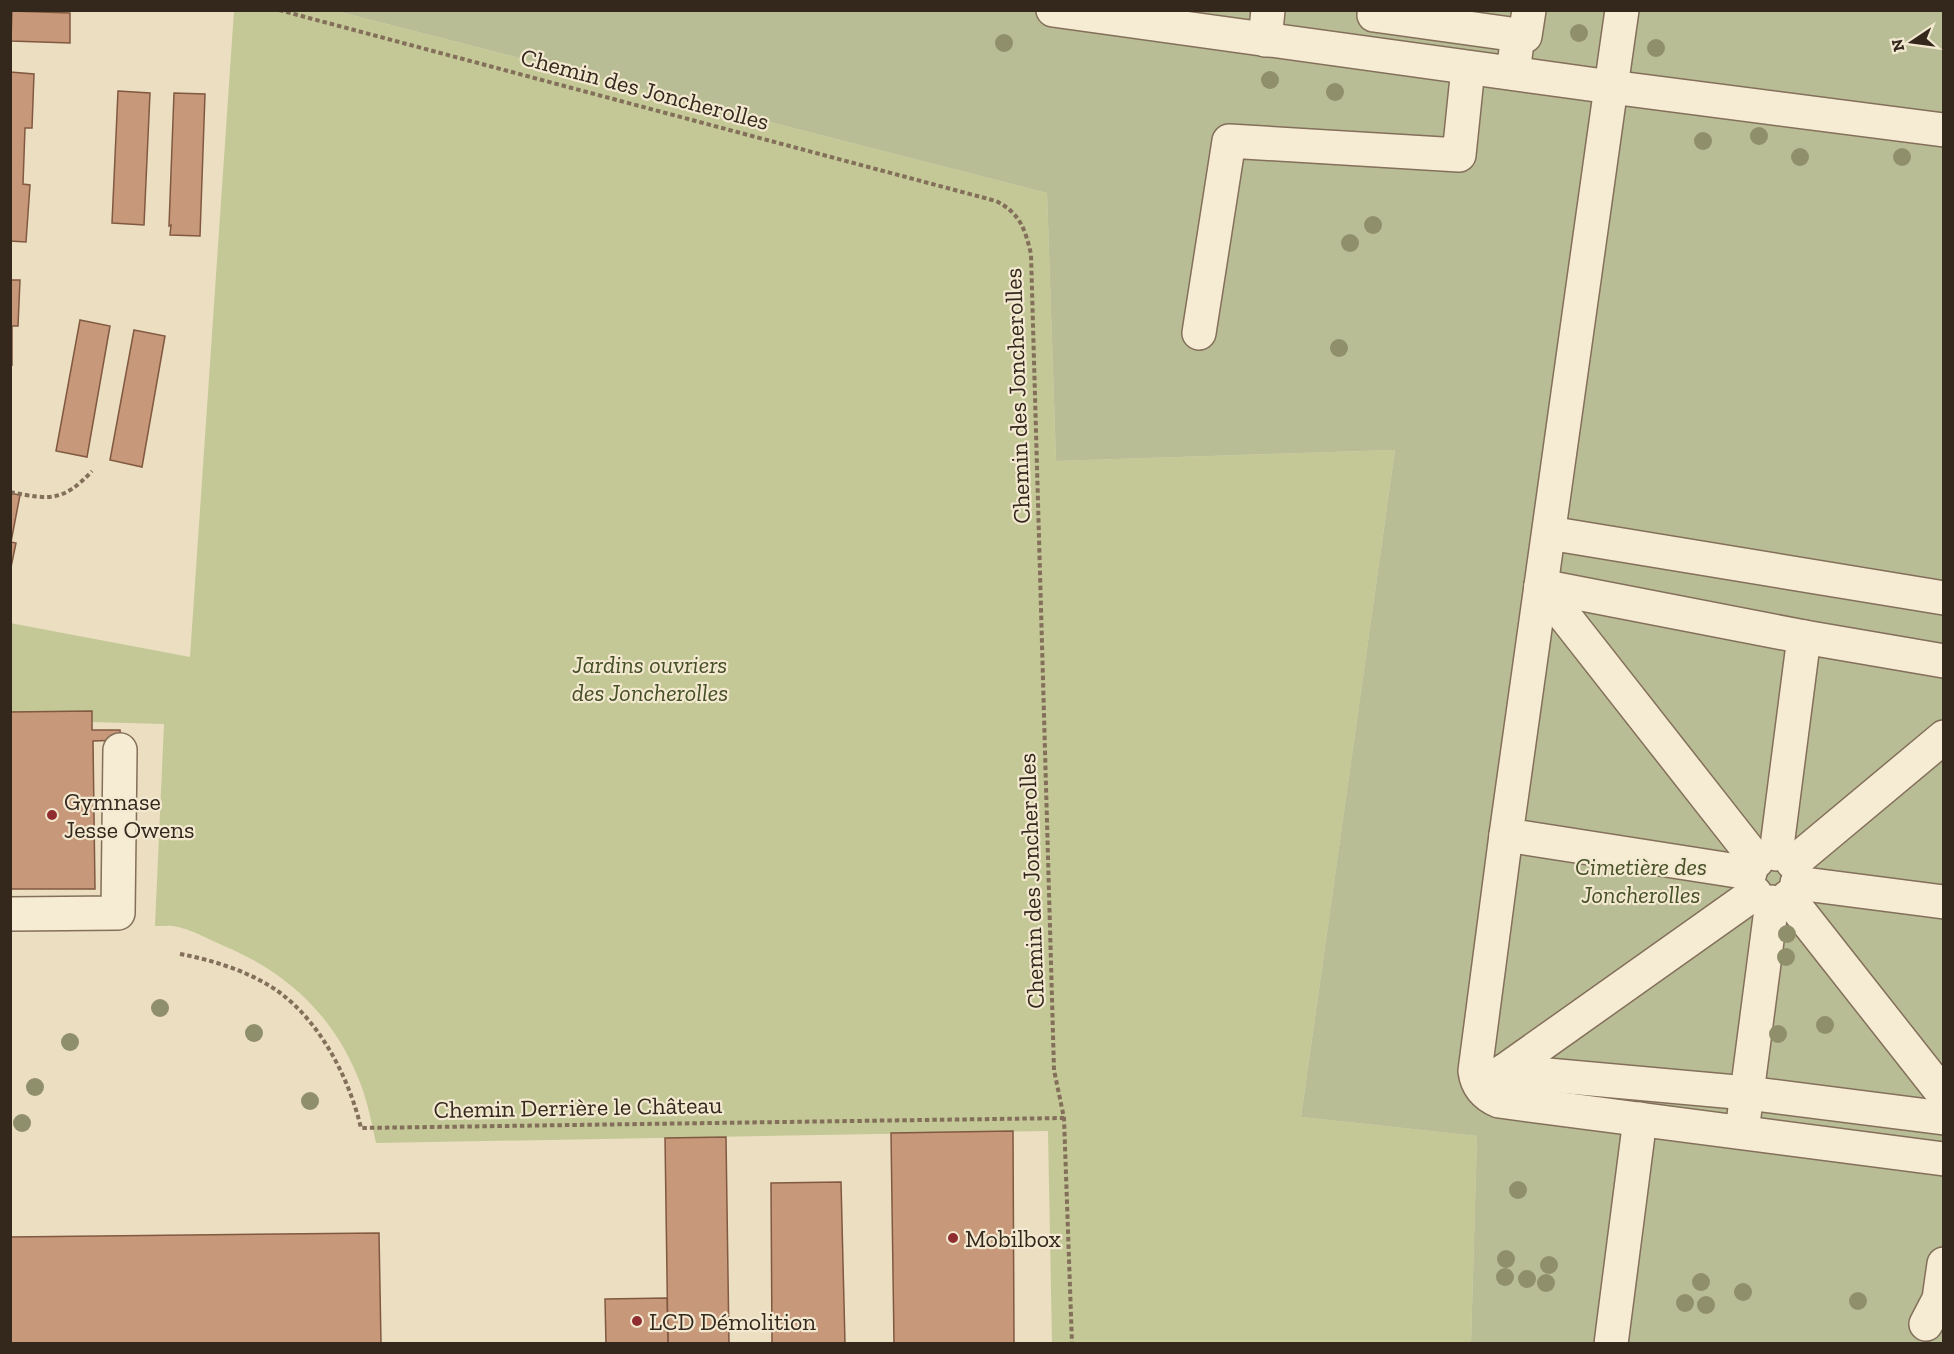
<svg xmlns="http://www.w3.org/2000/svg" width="1954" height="1354" font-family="'Zilla Slab',serif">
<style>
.green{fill:#c3c896}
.cemetery{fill:#b9bd95}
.building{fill:#c79879;stroke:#815941;stroke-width:1.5}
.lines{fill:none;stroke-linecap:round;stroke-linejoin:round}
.minor-casing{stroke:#836f5a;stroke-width:36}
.path{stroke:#836f5a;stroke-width:4;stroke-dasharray:4.5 3;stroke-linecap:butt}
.minor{stroke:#f6ebd3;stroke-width:33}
.tree{fill:#908f6b}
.poi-dot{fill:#8f2d30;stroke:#f3e8d0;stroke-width:2}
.labels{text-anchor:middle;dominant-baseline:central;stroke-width:4.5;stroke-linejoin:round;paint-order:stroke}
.street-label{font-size:24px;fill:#34281d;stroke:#f3e8d0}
.park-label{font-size:24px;font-style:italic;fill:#454f25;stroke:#f3e8d0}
.poi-label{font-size:24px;fill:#34281d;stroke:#f3e8d0;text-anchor:start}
</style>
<rect width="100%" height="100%" fill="#ebdec1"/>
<!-- green -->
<path class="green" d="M234 11H336L1047 193 1056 461 1395 450 1301 1117 1477 1136 1471 1343H1052L1048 1131 376 1143C372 1124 368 1104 361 1085 336 1018 289 973 224 946 210 940 193 930 178 927 171 925 162 926 155 926L164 724 92 722V712H11L10 623 190 657Z"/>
<!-- cemetery -->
<path class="cemetery" d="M336 11H1943V1343H1471L1477 1136 1301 1117 1395 450 1056 461 1047 193Z"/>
<!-- building -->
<g class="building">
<path d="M12 11 70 13V43L11 41Z"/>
<path d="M10 72 34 74 32 128H25L23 184 30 185 26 242 10 241Z"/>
<path d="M118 91 150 93 144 225 112 223Z"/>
<path d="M174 93 205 94 200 236 170 235 171 225 169 226Z"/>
<path d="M10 280H20L18 326H12V366Z"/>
<path d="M80 320 110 326 87 457 56 451Z"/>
<path d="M134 330 165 336 142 467 110 460Z"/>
<path d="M10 493 20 495 11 542 16 543 10 572Z"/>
<path d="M92 711V730H120L121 740 93 741 95 889H10V712Z"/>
<path d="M1013 1131 1014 1344H894L891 1133Z"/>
<path d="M726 1137 729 1344H668L665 1138Z"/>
<path d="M841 1182 845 1344H772L771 1183Z"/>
<path d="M379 1233 381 1344H10V1237Z"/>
<path d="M667 1298 668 1344H606L605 1299Z"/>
</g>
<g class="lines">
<!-- minor casing -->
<g class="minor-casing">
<g id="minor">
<path d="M1053 10 1611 87 1622 10"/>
<path d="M1375 10 1374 15 1518 35 1513 73"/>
<path d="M1518 35 1525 36 1529 10"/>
<path d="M1265 40 1268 10"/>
<path d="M1944 130 1611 87 1506 835 1475 1071C1477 1086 1485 1095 1499 1101L1944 1159"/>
<path d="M1199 333 1229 141 1459 155 1468 68"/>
<path d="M1549 533 1944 598"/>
<path d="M1541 586 1804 637 1776 854"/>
<path d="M1541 586 1757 861"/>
<path d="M1804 637 1944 661"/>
<path d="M1506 835 1750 873"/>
<path d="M1793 863 1944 737"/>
<path d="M1797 883 1944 902"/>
<path d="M1788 897 1944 1095"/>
<path d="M10 914 118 913 120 750"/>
<path d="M1504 1071 1747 1093 1944 1118"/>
<path d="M1497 1076 1755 893"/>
<path d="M1744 1116 1772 902"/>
<path d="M1926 1324 1939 1299 1944 1264"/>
<path d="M1611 1344 1640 1119"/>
</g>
</g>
<!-- path -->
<g class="path">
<path d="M279 10 996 201C1020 213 1025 229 1031 254L1054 1070 1064 1118 1072 1344"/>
<path d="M10 492C50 500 63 502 92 471"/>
<path d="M180 954C213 960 251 972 279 992 321 1023 349 1078 361 1128L1064 1118"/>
</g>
<!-- minor -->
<use href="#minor" class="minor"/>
</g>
<!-- trees -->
<g class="tree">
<circle cx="1579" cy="33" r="9"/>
<circle cx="1004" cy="43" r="9"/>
<circle cx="1656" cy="48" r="9"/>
<circle cx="1270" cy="80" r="9"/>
<circle cx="1335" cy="92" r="9"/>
<circle cx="1759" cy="136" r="9"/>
<circle cx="1703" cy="141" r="9"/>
<circle cx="1800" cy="157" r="9"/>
<circle cx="1902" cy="157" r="9"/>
<circle cx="1373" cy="225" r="9"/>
<circle cx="1350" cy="243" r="9"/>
<circle cx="1339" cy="348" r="9"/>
<circle cx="1787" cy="934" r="9"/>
<circle cx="1786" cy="957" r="9"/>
<circle cx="160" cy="1008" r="9"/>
<circle cx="1825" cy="1025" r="9"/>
<circle cx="254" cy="1033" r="9"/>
<circle cx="1778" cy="1034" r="9"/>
<circle cx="70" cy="1042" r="9"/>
<circle cx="35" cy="1087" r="9"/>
<circle cx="310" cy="1101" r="9"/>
<circle cx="22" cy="1123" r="9"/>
<circle cx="1518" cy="1190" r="9"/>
<circle cx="1506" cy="1259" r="9"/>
<circle cx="1549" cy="1265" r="9"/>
<circle cx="1505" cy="1277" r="9"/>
<circle cx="1527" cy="1279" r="9"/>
<circle cx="1701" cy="1282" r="9"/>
<circle cx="1546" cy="1283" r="9"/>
<circle cx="1743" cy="1292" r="9"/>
<circle cx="1858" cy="1301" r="9"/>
<circle cx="1685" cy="1303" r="9"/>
<circle cx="1706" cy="1305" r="9"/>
</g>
<!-- markers -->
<g class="poi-dot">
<circle cx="52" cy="815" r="6"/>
<circle cx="953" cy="1238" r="6"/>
<circle cx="637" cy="1321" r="6"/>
</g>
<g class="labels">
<!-- street labels -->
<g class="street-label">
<text transform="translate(645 89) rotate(15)">Chemin des Joncherolles</text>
<text transform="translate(1017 396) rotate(-92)">Chemin des Joncherolles</text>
<text transform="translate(1031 881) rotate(-92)">Chemin des Joncherolles</text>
<text transform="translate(578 1107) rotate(-1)">Chemin Derrière le Château</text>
</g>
<!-- park labels -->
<g class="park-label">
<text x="650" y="664">Jardins ouvriers<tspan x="650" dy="28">des Joncherolles</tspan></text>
<text x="1641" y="866">Cimetière des<tspan x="1641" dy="28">Joncherolles</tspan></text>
</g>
<!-- poi labels -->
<g class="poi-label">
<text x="64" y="801">Gymnase<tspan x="64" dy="28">Jesse Owens</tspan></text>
<text x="965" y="1238">Mobilbox</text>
<text x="649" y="1321">LCD Démolition</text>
</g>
</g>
<!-- border -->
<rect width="1954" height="1354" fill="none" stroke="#34281d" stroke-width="24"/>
<!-- north arrow -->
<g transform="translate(1912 42) rotate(257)" stroke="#f3e8d0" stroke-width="4.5" paint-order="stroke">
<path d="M0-4.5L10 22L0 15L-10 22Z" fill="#34281d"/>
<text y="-9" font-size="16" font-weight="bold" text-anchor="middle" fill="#34281d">N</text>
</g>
</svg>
